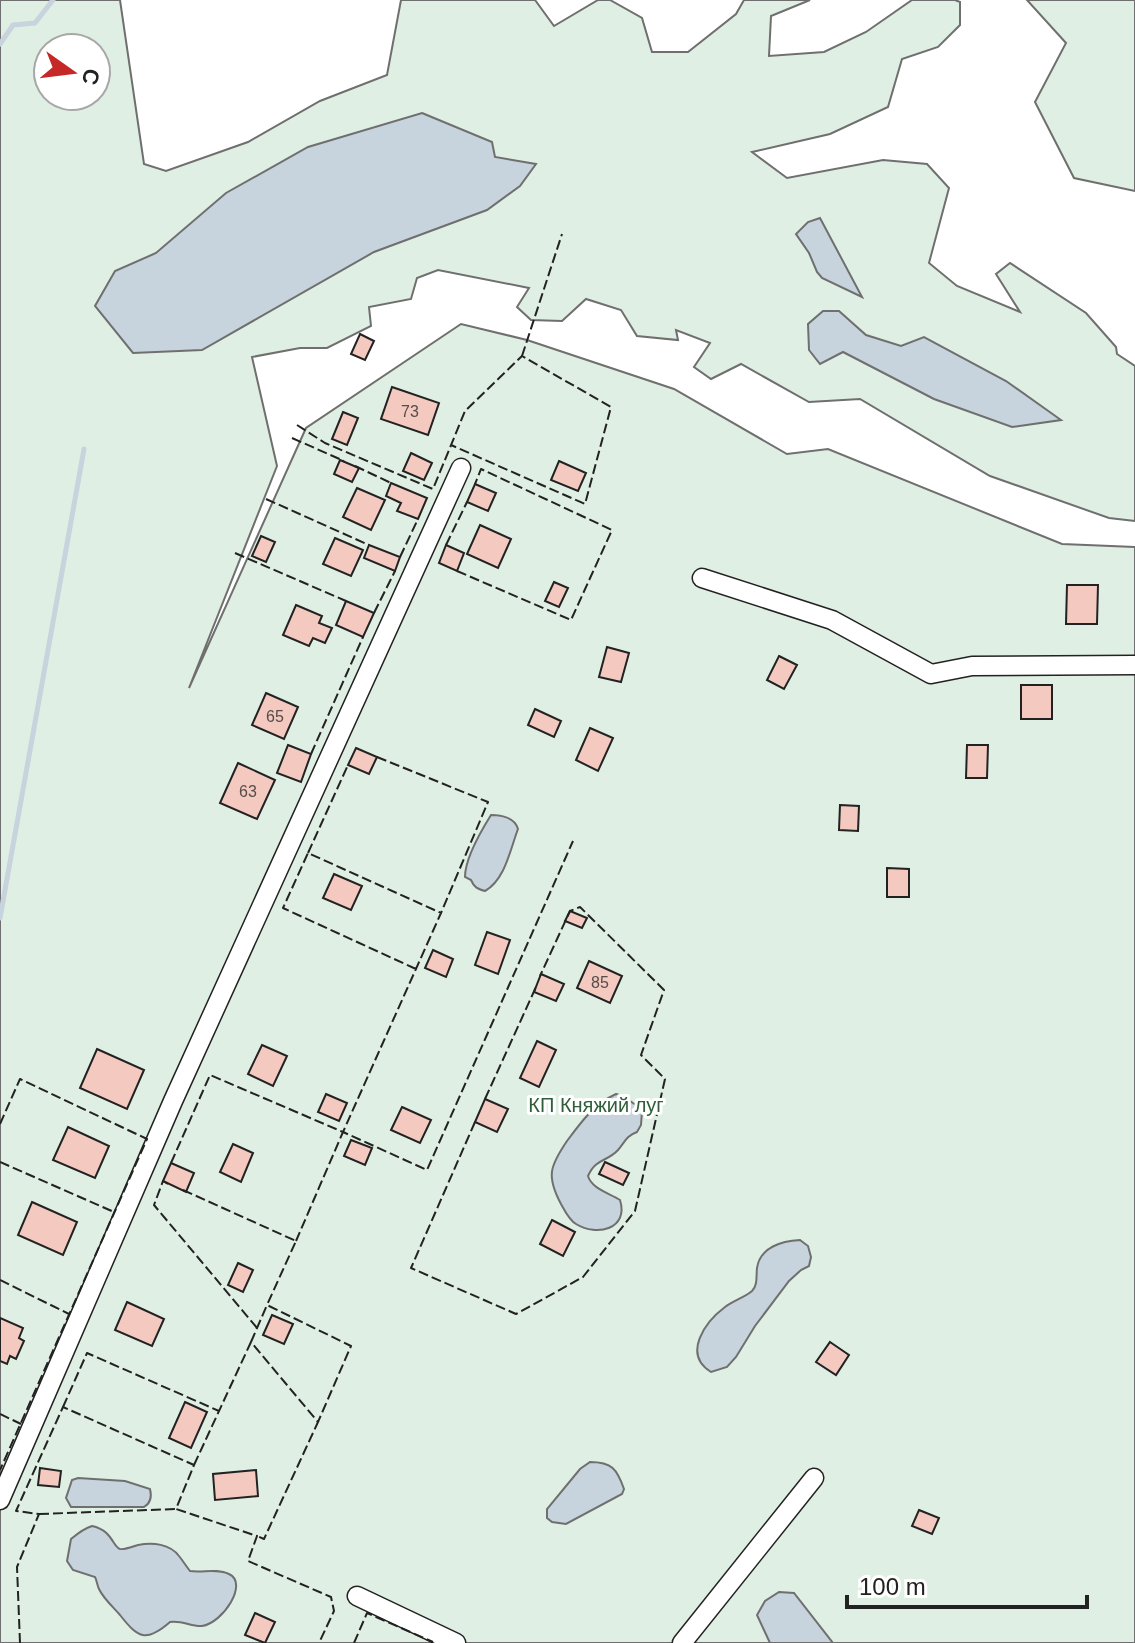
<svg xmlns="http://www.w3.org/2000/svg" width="1135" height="1643" font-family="Arial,sans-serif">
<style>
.green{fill:#e0efe3;stroke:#6f6f6f;stroke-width:2;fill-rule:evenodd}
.water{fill:#c7d3dd;stroke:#6f6f6f;stroke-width:2}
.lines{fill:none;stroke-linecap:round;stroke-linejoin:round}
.stream{stroke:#c7d3dd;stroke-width:5}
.building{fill:#f3c9c0;stroke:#222;stroke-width:2}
.minor-casing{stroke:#222;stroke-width:21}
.minor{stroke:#fff;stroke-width:18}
.fence{stroke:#222;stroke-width:2;stroke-dasharray:10 4;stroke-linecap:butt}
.labels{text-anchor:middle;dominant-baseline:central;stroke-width:6;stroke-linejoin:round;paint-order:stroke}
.number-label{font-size:16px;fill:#564c4a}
.park-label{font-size:20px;fill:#2f5e38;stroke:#fff}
</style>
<rect width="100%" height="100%" fill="#fff"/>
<!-- green -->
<g class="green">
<path d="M0 0H120L144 164 166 171 248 142 320 101 387 75 401 0H535L554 26 598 0H610L642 18 652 52H688L736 14 744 0H810L771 16 769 56 824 52 866 32 912 0H955L960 2V25L938 47 902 59 888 107 830 134 752 152 787 178 883 160 927 164 949 188 929 263 957 286 1020 312 996 274 1010 263 1086 313 1116 347 1117 354 1135 366V521L1109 518 990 476 860 399 809 402 741 364 711 379 694 367 710 343 676 330 678 340 637 336 621 310 586 299 562 321 531 320 517 307 529 288 438 270 417 278 411 299 369 307 371 326 327 348H300L252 357 277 466 189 688 306 428 461 324 527 340 674 389 787 454 828 449 1062 544 1135 547V1643H0ZM48 48H96V96H48Z"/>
<path d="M1027 0H1135V191L1074 178 1035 102 1066 43Z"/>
</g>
<!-- water -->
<g class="water">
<path d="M422 113 492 142 495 157 536 164 520 186 487 210 374 252 202 350 133 353 95 306 115 271 156 253 226 193 308 147Z"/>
<path d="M820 218 862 297 822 278 817 272 809 253 796 234 808 222Z"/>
<path d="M823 311H839L866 335 901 346 924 337 1006 381 1061 420 1012 427 934 399 843 352 820 364 809 350 808 324Z"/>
<path d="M491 815C502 815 515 818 518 829 510 850 505 880 485 891 477 889 474 887 471 880L465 877C465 858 481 831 491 815Z"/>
<path d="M616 1094C623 1095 638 1106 642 1111L641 1125 637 1132C626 1136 625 1142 618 1150 607 1162 596 1158 588 1176 592 1189 609 1193 620 1200 629 1229 597 1237 576 1224 569 1220 565 1211 561 1204 546 1176 550 1166 567 1141 581 1122 594 1104 616 1094Z"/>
<path d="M800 1240 808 1246 811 1257 809 1266 801 1270 789 1281 755 1326 736 1357 727 1367 711 1372C682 1354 705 1322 725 1307 733 1301 745 1297 752 1291 758 1285 756 1276 757 1268 760 1247 782 1241 800 1240Z"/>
<path d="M590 1462C612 1462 617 1469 624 1489L622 1494 566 1524 552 1522 547 1518V1509L580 1469Z"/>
<path d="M78 1478 125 1481 150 1489C152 1497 151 1503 144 1507H71L66 1498 72 1480Z"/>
<path d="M92 1526C112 1530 113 1547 120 1549 125 1550 134 1546 138 1545 153 1542 170 1544 179 1556 183 1561 186 1566 190 1571 203 1573 216 1568 229 1574 249 1583 223 1623 202 1626 192 1627 182 1620 170 1622 146 1643 138 1638 120 1615 113 1607 103 1598 99 1589 97 1585 97 1581 95 1577L73 1570 67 1561 71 1539C77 1534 85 1528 92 1526Z"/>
<path d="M779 1592 794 1593 833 1643H770L757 1615 765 1601Z"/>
</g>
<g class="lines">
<!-- stream -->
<g class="stream">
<path d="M0 44 13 25 35 23 53 0"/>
<path d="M0 918 84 449"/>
</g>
</g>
<!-- building -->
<g class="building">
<path d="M360 334 374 341 365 360 351 354Z"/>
<path d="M392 387 439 403 428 435 381 419Z"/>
<path d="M343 412 358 418 347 445 332 439Z"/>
<path d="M411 453 432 463 424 480 403 471Z"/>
<path d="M340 460 359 468 352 482 334 474Z"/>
<path d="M559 461 586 473 578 491 551 480Z"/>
<path d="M391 483 427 498 418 519 397 511 401 503 386 496Z"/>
<path d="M475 484 496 493 488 511 467 502Z"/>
<path d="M357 488 385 500 371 530 343 517Z"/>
<path d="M480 525 511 539 498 568 467 554Z"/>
<path d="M261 536 275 542 266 562 252 556Z"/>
<path d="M335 538 363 550 351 576 323 564Z"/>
<path d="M369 545 400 557 395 571 364 558Z"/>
<path d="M446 545 464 553 457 571 439 563Z"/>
<path d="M554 582 568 588 559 607 545 601Z"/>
<path d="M1067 585H1098L1097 624H1066Z"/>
<path d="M346 601 374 613 363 637 336 625Z"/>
<path d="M296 605 322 616 319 623 332 628 325 643 313 638 309 646 283 635Z"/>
<path d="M607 647 629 653 621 682 599 677Z"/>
<path d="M779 656 797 665 784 689 767 680Z"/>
<rect x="1021" y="685" width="31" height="34"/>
<path d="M266 693 298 707 284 739 252 725Z"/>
<path d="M535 709 561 721 554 737 528 725Z"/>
<path d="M590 728 613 738 598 771 576 760Z"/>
<path d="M288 745 311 754 301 782 277 773Z"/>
<path d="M967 745H988L987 778H966Z"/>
<path d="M356 748 377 757 369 774 348 765Z"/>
<path d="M238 763 275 780 257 819 220 803Z"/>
<path d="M840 805 859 806 858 831 839 830Z"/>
<path d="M887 868 909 869V897H887Z"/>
<path d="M334 874 362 886 351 910 323 898Z"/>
<path d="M570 911 587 918 582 928 565 921Z"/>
<path d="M487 932 510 940 498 974 475 965Z"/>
<path d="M433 950 453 959 446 977 425 968Z"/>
<path d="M589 961 622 976 610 1003 577 988Z"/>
<path d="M541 974 564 984 556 1001 534 992Z"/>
<path d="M537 1041 556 1050 539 1087 520 1078Z"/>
<path d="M262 1045 287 1056 273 1086 248 1074Z"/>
<path d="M97 1049 144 1070 127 1109 80 1088Z"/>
<path d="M326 1094 347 1103 339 1121 318 1112Z"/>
<path d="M485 1099 508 1109 497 1132 475 1122Z"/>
<path d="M402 1107 431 1120 420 1143 391 1130Z"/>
<path d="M68 1127 109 1146 95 1178 53 1160Z"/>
<path d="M351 1140 372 1148 365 1165 344 1156Z"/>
<path d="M233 1144 253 1153 241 1182 220 1172Z"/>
<path d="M605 1162 629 1173 623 1185 599 1174Z"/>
<path d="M171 1163 194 1173 186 1192 163 1181Z"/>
<path d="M32 1202 77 1222 63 1255 18 1235Z"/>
<path d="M552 1220 575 1232 563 1256 540 1244Z"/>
<path d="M238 1263 253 1270 243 1292 228 1285Z"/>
<path d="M127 1302 164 1319 152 1346 115 1330Z"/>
<path d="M272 1315 293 1324 284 1344 263 1335Z"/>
<path d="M0 1318 23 1328 19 1338 24 1341 16 1359 10 1356 7 1364 0 1361Z"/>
<path d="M830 1342 849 1355 836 1375 816 1362Z"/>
<path d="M185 1402 207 1412 191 1448 169 1438Z"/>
<path d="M40 1468 61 1471 59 1487 38 1485Z"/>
<path d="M256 1470 258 1496 215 1500 213 1474Z"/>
<path d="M919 1510 939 1518 932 1534 912 1526Z"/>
<path d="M255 1613 275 1622 265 1643 245 1635Z"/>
</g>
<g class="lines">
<!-- minor casing -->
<g class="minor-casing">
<g id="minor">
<path d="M702 578 832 620 931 674 972 666 1135 665"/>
<path d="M0 1500 173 1101 461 468"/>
<path d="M357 1596 456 1643"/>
<path d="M682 1643 814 1478"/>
</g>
</g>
<!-- minor -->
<use href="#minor" class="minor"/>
<!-- fence -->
<g class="fence">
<path d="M522 356 562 234"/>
<path d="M297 425 325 443 433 489 465 411 522 356 611 407 585 504 451 445"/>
<path d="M292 438 344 461"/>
<path d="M355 466 391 483"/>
<path d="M266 499 369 545"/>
<path d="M446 545 467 502"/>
<path d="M235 553 346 601"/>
<path d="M400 557 418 519"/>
<path d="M457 571 571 620 612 530 481 469 475 484"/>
<path d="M374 613 395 571"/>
<path d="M311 754 363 637"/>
<path d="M377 757 488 802 441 913"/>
<path d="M308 853 348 765"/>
<path d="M416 969 283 908 308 853 441 913 343 1132 427 1170 573 841"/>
<path d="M485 1099 536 987"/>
<path d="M475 1122 411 1268 516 1314 583 1277 635 1211 665 1079 641 1055 664 990 580 907 570 911 540 976"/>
<path d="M0 1124 20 1079 147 1139 0 1470"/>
<path d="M0 1162 114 1212"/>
<path d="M171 1163 210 1075 343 1132 296 1241"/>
<path d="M168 1184 163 1181 154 1205 257 1328"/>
<path d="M183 1190 296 1241 267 1305"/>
<path d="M0 1280 69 1314"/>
<path d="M251 1342 267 1305 351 1346 318 1422"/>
<path d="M63 1407 87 1353 219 1411"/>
<path d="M0 1414 21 1424"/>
<path d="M194 1465 251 1342 318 1422 264 1539 257 1536"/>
<path d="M39 1514 176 1509"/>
<path d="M20 1643 17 1567 39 1514 16 1511 63 1407 194 1465 176 1509 257 1536 248 1561 331 1597 334 1611 319 1643"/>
<path d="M354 1643 367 1613 433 1642"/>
</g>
</g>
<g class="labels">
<!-- number labels -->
<g class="number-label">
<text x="410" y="411">73</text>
<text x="275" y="716">65</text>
<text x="248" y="791">63</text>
<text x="600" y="982">85</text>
</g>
<!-- park labels -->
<g class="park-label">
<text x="596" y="1105">КП Княжий луг</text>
</g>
</g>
<!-- north arrow -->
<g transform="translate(72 72) rotate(104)"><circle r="38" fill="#ffffff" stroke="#a7a7a7" stroke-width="2"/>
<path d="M0-6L14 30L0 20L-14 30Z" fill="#c62828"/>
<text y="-12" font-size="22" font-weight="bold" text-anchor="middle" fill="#222222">С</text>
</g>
<!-- scale -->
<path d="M847 1595v12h240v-12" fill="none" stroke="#222222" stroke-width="4"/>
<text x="859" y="1595" font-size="24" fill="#222222" stroke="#ffffff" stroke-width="6" paint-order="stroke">100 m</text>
</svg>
